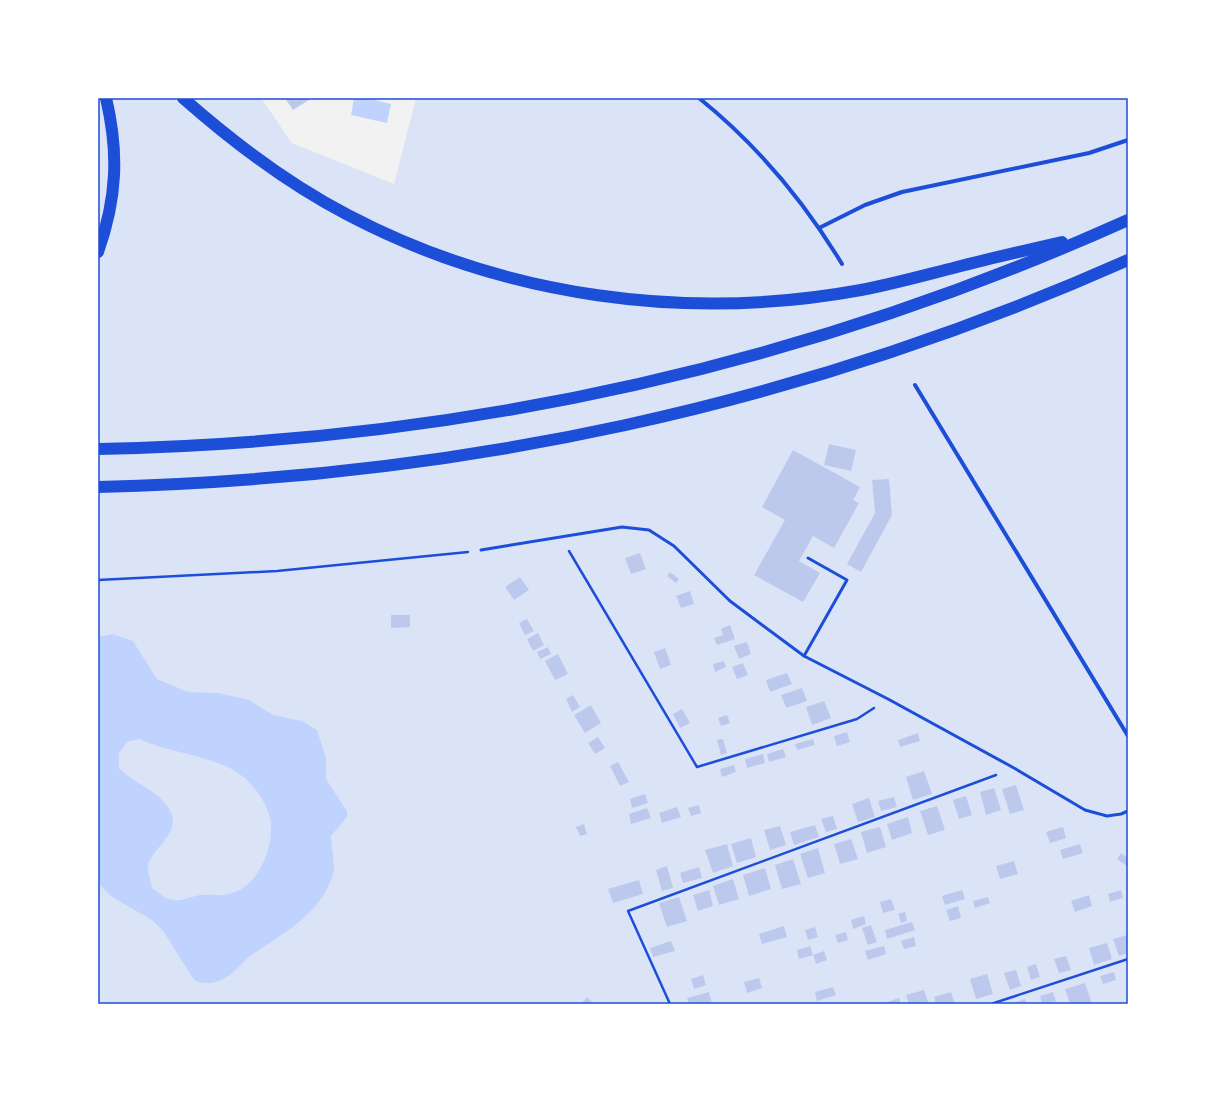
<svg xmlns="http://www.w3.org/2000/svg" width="1226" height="1102" font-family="'PT Sans',sans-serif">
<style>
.green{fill:#dbe4f7}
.water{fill:#bfd3fe;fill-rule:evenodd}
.building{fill:#bdc9ec}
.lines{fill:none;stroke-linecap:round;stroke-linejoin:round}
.path{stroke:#1d4ed8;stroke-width:2.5}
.service{stroke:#1d4ed8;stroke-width:3}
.minor{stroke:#1d4ed8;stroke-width:4}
.motorway{stroke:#1d4ed8;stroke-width:12}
.neatline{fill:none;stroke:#1d4ed8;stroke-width:1.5}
</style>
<rect width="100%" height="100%" fill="#f2f2f2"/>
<!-- green -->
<path class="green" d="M98 98H261L292 143 394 184 416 98H1128V1004H98Z"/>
<!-- water -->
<g class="water">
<path d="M354 98H367L391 104 387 123 351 115Z"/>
<path d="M113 634 133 641 157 679 188 692 218 693 249 700 273 715 302 721 317 730 326 758V779L347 811V817L331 836C331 852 338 867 330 883 315 917 282 934 253 954 243 961 236 972 225 978 215 984 204 985 194 980L164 932 152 920 112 897 98 883V637ZM139 739C148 742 156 746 165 748 192 756 224 760 246 779 257 789 267 804 270 818 275 844 261 882 235 892 223 897 214 894 202 895 196 895 190 898 185 899 171 903 162 896 152 888 151 882 148 873 148 867 150 846 193 830 161 799 149 787 132 782 119 768V753L127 742Z"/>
</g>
<!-- building -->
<g class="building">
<path d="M285 98H312L293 110Z"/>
<path d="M829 444 856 450 851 471 824 465Z"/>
<path d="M793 450 860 487 853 500 859 503 834 548 813 536 799 561 820 573 803 602 754 575 785 520 762 507Z"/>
<path d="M889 479 892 515 861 572 847 564 875 513 872 480Z"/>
<path d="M640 553 646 569 631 574 625 558Z"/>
<path d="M670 572 679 579 676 583 667 576Z"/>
<path d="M520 577 529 590 514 600 505 587Z"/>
<path d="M690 591 694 604 681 608 676 596Z"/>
<path d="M391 615H410V627L391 628Z"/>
<path d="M527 619 534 631 525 635 519 623Z"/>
<path d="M730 625 735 639 717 645 714 638 723 635 721 629Z"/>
<path d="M538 633 544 645 533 651 527 639Z"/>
<path d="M747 642 751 654 739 659 734 646Z"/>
<path d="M548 647 551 654 540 659 537 652Z"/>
<path d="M665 648 671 665 660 669 654 652Z"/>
<path d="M558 654 568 674 555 680 545 661Z"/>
<path d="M724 661 726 667 715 672 713 664Z"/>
<path d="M743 663 748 675 737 679 732 667Z"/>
<path d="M787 673 792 684 770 692 766 680Z"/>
<path d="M802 688 807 701 786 708 781 695Z"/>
<path d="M573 695 580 707 572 712 566 699Z"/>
<path d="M824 701 831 718 812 725 806 707Z"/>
<path d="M591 705 601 723 585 733 574 715Z"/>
<path d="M682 709 690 723 680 728 673 714Z"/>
<path d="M727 715 730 723 721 726 718 718Z"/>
<path d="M847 732 850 742 837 746 834 736Z"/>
<path d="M918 733 920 741 900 747 898 740Z"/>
<path d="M598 737 605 748 595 754 588 743Z"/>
<path d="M723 739 727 753 721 755 717 740Z"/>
<path d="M813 739 815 745 797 750 795 744Z"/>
<path d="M783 749 786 757 769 762 767 754Z"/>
<path d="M763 754 765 763 747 768 745 759Z"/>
<path d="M618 762 629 782 620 786 610 766Z"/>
<path d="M734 765 736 772 722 777 720 769Z"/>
<path d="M924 771 932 794 913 800 906 777Z"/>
<path d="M1016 785 1024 810 1010 814 1002 789Z"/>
<path d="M994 788 1001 810 986 815 980 792Z"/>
<path d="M645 794 648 803 632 808 630 799Z"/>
<path d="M966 796 972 815 959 819 953 800Z"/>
<path d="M894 797 897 807 881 811 878 801Z"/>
<path d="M869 798 875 817 858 822 852 804Z"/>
<path d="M699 805 701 813 691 816 688 808Z"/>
<path d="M937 806 945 830 928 835 920 811Z"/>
<path d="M677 807 681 817 662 823 659 813Z"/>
<path d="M647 808 651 818 631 824 629 814Z"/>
<path d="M833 816 837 829 826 832 821 819Z"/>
<path d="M908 817 912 833 892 840 887 824Z"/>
<path d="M584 824 587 834 580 836 576 827Z"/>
<path d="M815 825 819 837 794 845 790 832Z"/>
<path d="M780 826 786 845 770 850 764 830Z"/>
<path d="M880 827 886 847 867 853 861 832Z"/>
<path d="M1063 827 1066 838 1050 843 1046 832Z"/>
<path d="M751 838 756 857 737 863 731 844Z"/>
<path d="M851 839 858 859 840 864 834 844Z"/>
<path d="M727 844 733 866 713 873 705 850Z"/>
<path d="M1080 844 1083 853 1063 859 1060 850Z"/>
<path d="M818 848 825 873 808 878 800 854Z"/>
<path d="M1121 853 1128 858V867L1117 859Z"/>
<path d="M793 859 801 884 782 889 775 865Z"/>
<path d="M1014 861 1018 874 1000 879 996 866Z"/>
<path d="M667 866 673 888 662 891 656 870Z"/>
<path d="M699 867 702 878 683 883 680 873Z"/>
<path d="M765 868 771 889 749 896 743 875Z"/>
<path d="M733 879 739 899 719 905 713 886Z"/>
<path d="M639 880 643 894 613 903 608 889Z"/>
<path d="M709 890 713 906 698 911 693 895Z"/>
<path d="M962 890 965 899 945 905 942 896Z"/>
<path d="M1121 890 1123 898 1110 902 1108 894Z"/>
<path d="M1089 895 1092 906 1075 912 1071 901Z"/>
<path d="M679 897 687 921 667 927 659 903Z"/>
<path d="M988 897 990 903 975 908 973 901Z"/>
<path d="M891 899 895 910 883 913 880 902Z"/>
<path d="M958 906 961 918 950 921 946 910Z"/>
<path d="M905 912 907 921 901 923 898 914Z"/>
<path d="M864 916 866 924 853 929 851 920Z"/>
<path d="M912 922 915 930 887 939 885 930Z"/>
<path d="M871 925 877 942 868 945 862 928Z"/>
<path d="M784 926 787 937 762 944 759 934Z"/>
<path d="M815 927 818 937 808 940 805 930Z"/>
<path d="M846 932 848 940 838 943 835 935Z"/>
<path d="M1127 935 1128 953 1119 956 1113 939Z"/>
<path d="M914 937 916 946 904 949 901 941Z"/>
<path d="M671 941 675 951 653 957 650 948Z"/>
<path d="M1107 943 1112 959 1094 965 1089 948Z"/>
<path d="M810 946 813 955 824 951 827 960 816 964 813 955 799 959 797 950Z"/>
<path d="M884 946 886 954 868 960 865 951Z"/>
<path d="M1066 956 1071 970 1059 973 1054 959Z"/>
<path d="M1036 964 1040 977 1031 980 1027 967Z"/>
<path d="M1016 970 1021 986 1010 990 1004 973Z"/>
<path d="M1114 972 1116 980 1103 984 1100 976Z"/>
<path d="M987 974 993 994 976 999 970 979Z"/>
<path d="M703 975 706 985 694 989 691 979Z"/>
<path d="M759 978 762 988 747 993 744 982Z"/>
<path d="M1085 983 1092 1004H1070L1065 989Z"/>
<path d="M833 987 836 995 817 1001 815 992Z"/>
<path d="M924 990 929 1004H909L906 995Z"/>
<path d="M709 992 712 1003 689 1004 687 998Z"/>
<path d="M951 992 955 1004H936L934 997Z"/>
<path d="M1053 992 1056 1001 1042 1004 1040 996Z"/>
<path d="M587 997 594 1004H581Z"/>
<path d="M899 998 901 1004H881Z"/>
<path d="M1025 999 1027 1004H1010Z"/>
</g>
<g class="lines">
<!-- path -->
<g class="path">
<path d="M569 551 697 767 857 719 874 708"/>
<path d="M98 580 277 571 468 552"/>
<path d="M670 1004 628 911 996 775"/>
<path d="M991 1004 1128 959"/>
</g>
<!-- service -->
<g class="service">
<path d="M481 550 622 527 649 530 674 546 730 601 804 656 888 699 1014 768 1085 810 1107 816 1121 814 1128 811"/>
<path d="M804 656 847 580 808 558"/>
</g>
<!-- minor -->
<g class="minor">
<path d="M699 98C756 144 804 201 842 264"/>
<path d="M819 228 865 205 902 192 1089 153 1128 140"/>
<path d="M915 385 1128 736"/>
</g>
<!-- motorway -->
<g class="motorway">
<path d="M183 98C234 143 288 184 348 215 504 297 687 322 861 290 893 284 925 275 957 267 992 258 1027 250 1062 242"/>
<path d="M98 252C117 198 119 153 106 98"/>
<path d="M98 449C456 442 801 367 1128 220"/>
<path d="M98 487C460 478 797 407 1128 260"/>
</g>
</g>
<!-- border -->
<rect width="1226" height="1102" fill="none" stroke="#ffffff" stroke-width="198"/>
<rect x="99" y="99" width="1028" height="904" class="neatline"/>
</svg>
